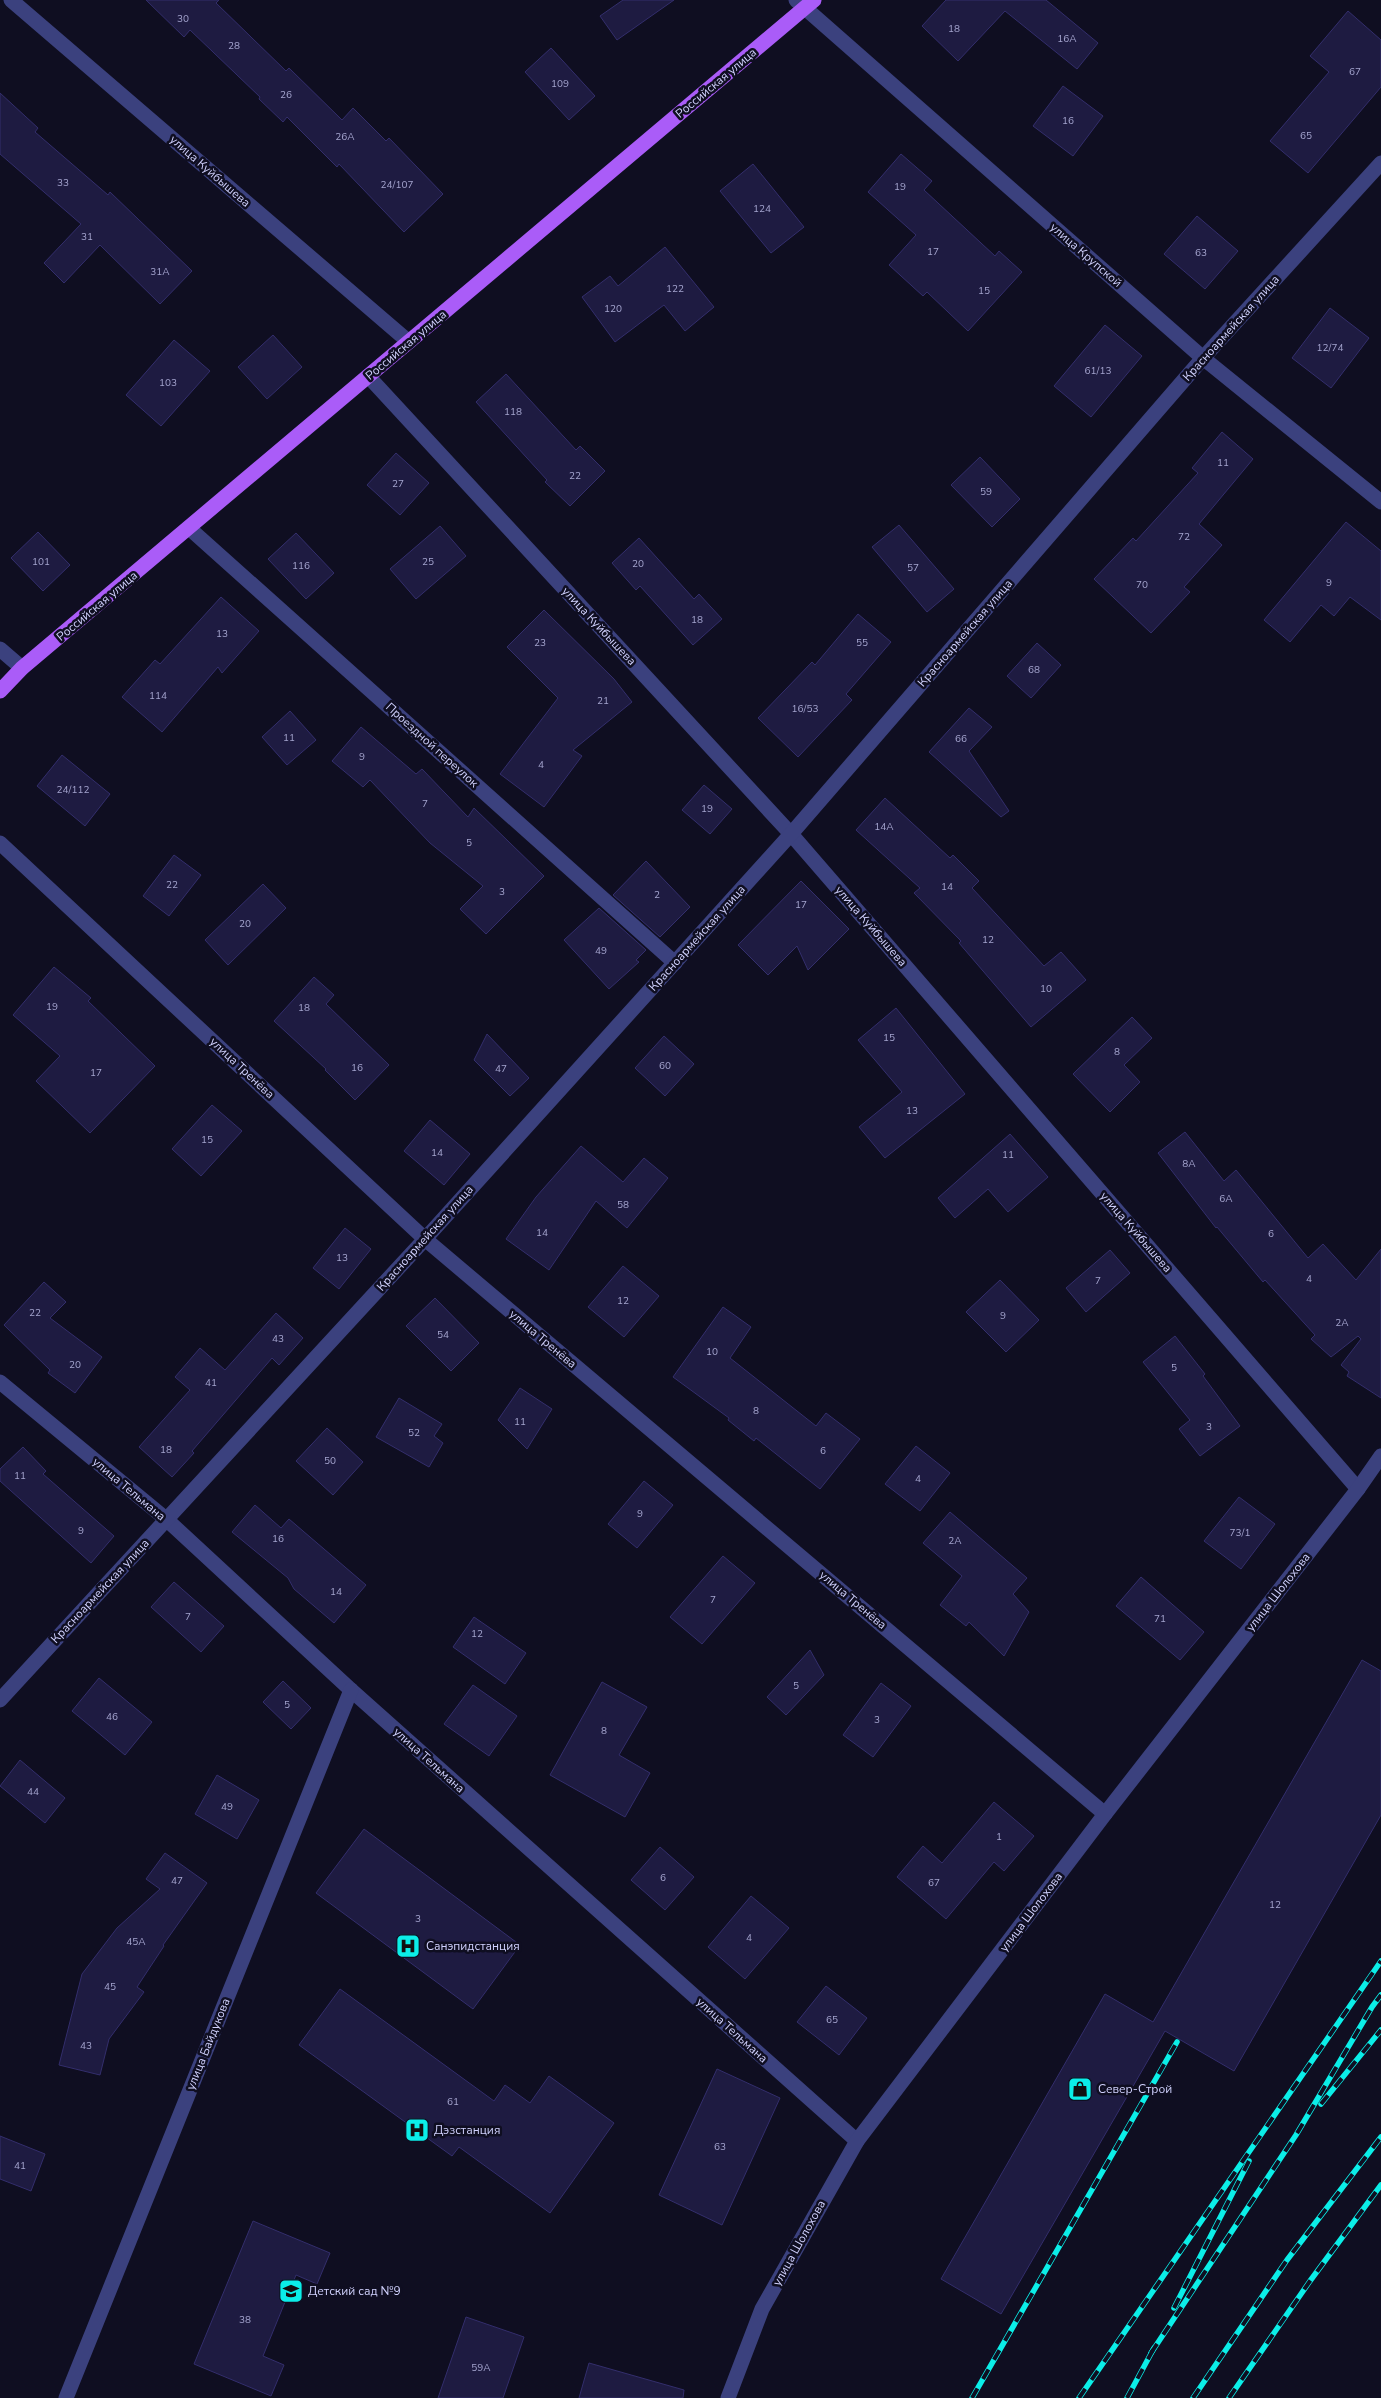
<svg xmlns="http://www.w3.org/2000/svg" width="1381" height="2398" font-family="'Nunito Sans',sans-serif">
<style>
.building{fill:#1e1b41;stroke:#332e6c}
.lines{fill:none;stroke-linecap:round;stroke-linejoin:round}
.minor{stroke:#3b417e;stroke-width:15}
.major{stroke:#aa5cf8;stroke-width:15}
.rail-casing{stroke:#0beee8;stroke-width:5.5}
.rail{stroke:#0f0e21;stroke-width:4;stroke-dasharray:11;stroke-linecap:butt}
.labels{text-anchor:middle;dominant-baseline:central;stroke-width:5;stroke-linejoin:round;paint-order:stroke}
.number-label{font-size:10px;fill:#a4a4ce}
.street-label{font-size:12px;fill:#d0d1fd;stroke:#0f0e21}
.poi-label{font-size:12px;fill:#d0d1fd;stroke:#0f0e21;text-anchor:start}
</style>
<rect width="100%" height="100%" fill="#0f0e21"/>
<!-- building -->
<g class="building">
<path d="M146 0H219L216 3 286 71 289 68 342 120 353 108 386 141 389 138 443 194 404 232 339 164 337 167 287 117 283 122 259 99 260 97 190 30 184 37Z"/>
<path d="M623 0H674L617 40 600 16Z"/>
<path d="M946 0H1046L1098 43 1077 69 1005 11 958 61 922 26Z"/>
<path d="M1348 11 1381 40V87L1308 173 1270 141 1329 72 1310 56Z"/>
<path d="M551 48 595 96 569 120 525 72Z"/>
<path d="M1063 86 1103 116 1073 156 1033 126Z"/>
<path d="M0 93 38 128 35 132 108 195 110 192 192 271 160 304 100 245 64 283 44 263 81 224 0 154Z"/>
<path d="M901 154 932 181 924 190 995 256 999 251 1022 272 968 331 927 292 923 296 889 265 916 235 868 192Z"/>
<path d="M753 164 804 227 771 253 720 191Z"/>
<path d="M1197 216 1238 251 1205 289 1164 254Z"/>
<path d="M665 247 714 307 685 331 664 305 615 342 582 297 610 276 618 286Z"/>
<path d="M1330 308 1369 338 1331 388 1292 358Z"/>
<path d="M1105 325 1142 356 1091 417 1054 386Z"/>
<path d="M273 335 302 367 267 399 238 367Z"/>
<path d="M174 340 210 371 161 426 126 395Z"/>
<path d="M506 374 576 450 580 446 605 471 570 506 545 482 547 480 476 402Z"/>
<path d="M1222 432 1253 459 1199 524 1222 545 1184 587 1190 592 1151 633 1094 579 1133 538 1136 541 1198 473 1192 468Z"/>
<path d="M396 453 429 483 400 515 367 485Z"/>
<path d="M980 457 1020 499 992 527 951 485Z"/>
<path d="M1346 522 1381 551V620L1350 597 1334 616 1321 605 1290 642 1264 620Z"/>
<path d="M899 525 954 589 927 612 872 547Z"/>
<path d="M440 526 466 556 416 599 390 569Z"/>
<path d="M38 532 70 565 43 591 11 558Z"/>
<path d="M296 533 334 573 306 599 268 559Z"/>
<path d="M639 538 694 599 699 594 722 619 693 645 640 586 636 590 612 563Z"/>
<path d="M221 597 259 631 222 673 218 667 162 732 122 697 155 660 160 664Z"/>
<path d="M544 610 614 679 632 702 573 750 582 756 544 807 500 774 558 698 507 647Z"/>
<path d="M858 614 891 642 846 694 852 700 798 757 758 718 812 662 815 665Z"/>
<path d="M1037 643 1061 665 1031 698 1007 676Z"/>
<path d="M969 708 992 727 969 751 1009 811 1001 817 929 752Z"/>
<path d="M290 711 316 740 287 765 262 737Z"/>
<path d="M361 727 416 774 422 769 468 817 474 808 544 876 486 934 460 909 483 886 430 843 370 780 363 787 332 761Z"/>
<path d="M62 755 110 794 85 826 37 786Z"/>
<path d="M704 785 732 809 710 834 682 810Z"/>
<path d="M885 798 950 858 953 855 979 881 972 888 1044 966 1061 952 1086 980 1031 1027 959 943 961 941 914 893 920 888 856 830Z"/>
<path d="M174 855 201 875 169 916 143 896Z"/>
<path d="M646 861 690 907 660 937 613 895Z"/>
<path d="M801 881 849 929 808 970 797 946 768 975 738 945Z"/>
<path d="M263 884 286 908 228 965 205 940Z"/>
<path d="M599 908 646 950 636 960 639 962 609 989 564 940Z"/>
<path d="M54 967 91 998 88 1001 155 1066 90 1133 36 1081 60 1056 13 1015Z"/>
<path d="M314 977 334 995 326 1004 389 1065 355 1100 325 1070 326 1069 274 1021Z"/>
<path d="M896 1008 965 1094 885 1158 859 1127 902 1092 858 1040Z"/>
<path d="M1132 1017 1152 1038 1124 1065 1140 1082 1110 1112 1073 1074Z"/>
<path d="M487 1034 529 1078 510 1096 474 1060Z"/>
<path d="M664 1036 694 1064 665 1096 635 1068Z"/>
<path d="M212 1105 242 1131 201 1176 172 1149Z"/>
<path d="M430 1120 470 1154 444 1185 404 1151Z"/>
<path d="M1185 1132 1224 1181 1236 1170 1308 1258 1323 1244 1356 1280 1381 1249V1398L1347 1376 1349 1372 1341 1365 1361 1339 1358 1336 1331 1357 1311 1339 1315 1335 1265 1280 1263 1282 1217 1227 1216 1228 1158 1153Z"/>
<path d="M1010 1134 1048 1177 1008 1212 988 1189 955 1218 938 1198Z"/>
<path d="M581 1146 623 1182 644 1158 668 1178 627 1228 596 1201 549 1270 506 1239 536 1197Z"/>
<path d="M345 1228 371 1249 339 1289 313 1268Z"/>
<path d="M1110 1250 1130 1273 1086 1312 1066 1288Z"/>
<path d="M623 1266 659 1296 624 1337 588 1307Z"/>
<path d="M1000 1280 1039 1320 1006 1352 966 1312Z"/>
<path d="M44 1282 66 1302 50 1318 102 1357 75 1393 48 1373 50 1370 4 1325Z"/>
<path d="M435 1298 479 1343 451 1371 406 1326Z"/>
<path d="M723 1307 751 1327 730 1358 816 1426 826 1413 860 1439 820 1489 756 1438 754 1441 728 1420 729 1418 673 1377Z"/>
<path d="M276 1313 303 1338 279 1365 272 1358 192 1451 194 1453 172 1477 139 1447 190 1390 175 1377 200 1348 225 1370Z"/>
<path d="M1175 1336 1205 1374 1203 1376 1240 1426 1200 1456 1179 1429 1190 1420 1143 1362Z"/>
<path d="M520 1388 552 1409 527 1449 498 1420Z"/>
<path d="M399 1398 442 1424 434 1436 443 1443 429 1467 376 1437Z"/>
<path d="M327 1428 363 1462 333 1495 296 1461Z"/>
<path d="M916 1446 950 1473 920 1511 885 1484Z"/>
<path d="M23 1447 46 1471 43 1474 114 1536 91 1563 0 1481V1469Z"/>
<path d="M644 1481 673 1505 637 1548 608 1524Z"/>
<path d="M1239 1497 1275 1524 1241 1569 1204 1541Z"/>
<path d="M255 1505 281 1528 289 1519 366 1585 334 1623 294 1589 288 1578 232 1532Z"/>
<path d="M950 1512 1027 1578 1013 1594 1029 1612 1004 1656 969 1622 966 1626 940 1605 962 1576 923 1543Z"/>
<path d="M723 1556 755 1583 702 1644 670 1617Z"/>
<path d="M1141 1577 1204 1632 1180 1660 1116 1606Z"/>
<path d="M174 1582 224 1626 201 1652 151 1607Z"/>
<path d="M474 1617 526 1653 505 1684 453 1647Z"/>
<path d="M810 1650 824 1675 786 1715 767 1697Z"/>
<path d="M1362 1660 1381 1671V1815L1234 2071 1165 2031 1001 2314 941 2279 1105 1994 1153 2022Z"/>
<path d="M99 1678 152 1722 125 1755 72 1711Z"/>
<path d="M283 1681 311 1708 291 1729 263 1702Z"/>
<path d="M602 1682 647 1707 619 1755 650 1773 625 1817 550 1775Z"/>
<path d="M881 1683 911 1706 873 1757 843 1735Z"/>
<path d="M473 1685 517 1716 489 1756 444 1724Z"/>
<path d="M20 1760 65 1798 45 1823 0 1786Z"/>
<path d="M217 1775 259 1800 237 1839 195 1814Z"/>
<path d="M994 1802 1034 1836 1004 1871 994 1862 946 1919 897 1877 923 1846 942 1863Z"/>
<path d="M364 1829 520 1945 473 2009 316 1893Z"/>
<path d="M660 1847 694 1877 665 1910 631 1880Z"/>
<path d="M165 1853 207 1883 163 1945 164 1946 137 1987 144 1992 109 2039 100 2075 59 2065 82 1974 117 1928 160 1889 146 1879Z"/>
<path d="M751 1896 789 1928 745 1979 708 1947Z"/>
<path d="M826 1986 867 2018 839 2055 797 2022Z"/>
<path d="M340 1989 494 2101 505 2085 530 2103 549 2076 614 2123 550 2213 459 2147 452 2156 299 2045Z"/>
<path d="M717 2069 780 2098 722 2225 659 2195Z"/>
<path d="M0 2136 45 2154 31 2191 0 2179Z"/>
<path d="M253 2221 330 2253 317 2284 296 2275 263 2356 284 2365 271 2396 194 2364Z"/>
<path d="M466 2317 524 2337 503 2398H438Z"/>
<path d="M589 2363 684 2390 683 2398H579Z"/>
</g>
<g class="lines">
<!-- minor -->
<g class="minor">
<path d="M11 0 409 342"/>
<path d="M796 0 1203 358 1381 502"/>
<path d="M368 376 791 834 1358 1489"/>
<path d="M189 528 675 963"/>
<path d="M0 649 22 668"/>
<path d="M0 843 425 1239 1105 1814"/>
<path d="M0 1382 166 1519 351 1690 857 2141"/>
<path d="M0 1700 425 1239 791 834 1203 358 1381 163"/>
<path d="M66 2398 351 1690"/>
<path d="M728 2398 762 2309 857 2141 1105 1814 1358 1489 1381 1456"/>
</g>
<!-- major -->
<path class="major" d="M0 691 22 668 814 0"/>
<!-- rail casing -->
<g class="rail-casing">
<g id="rail">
<path d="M1321 2104 1381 2030"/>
<path d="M1174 2308 1249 2161"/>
<path d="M1151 2353 1296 2135 1372 2007 1381 1995"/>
<path d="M972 2398 1177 2042"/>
<path d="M1079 2398 1381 1961"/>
<path d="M1127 2398 1154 2348"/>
<path d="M1193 2398 1287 2260 1381 2137"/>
<path d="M1229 2398 1310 2281 1381 2185"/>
</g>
</g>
<!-- rail -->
<use href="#rail" class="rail"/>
</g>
<!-- icons -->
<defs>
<g id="hospital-square" transform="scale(1.25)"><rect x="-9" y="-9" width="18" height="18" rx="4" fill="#0beee8" stroke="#0f0e21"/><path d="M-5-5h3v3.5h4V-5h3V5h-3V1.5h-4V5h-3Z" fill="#111"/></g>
<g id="shop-square" transform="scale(1.25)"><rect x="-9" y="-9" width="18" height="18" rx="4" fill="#0beee8" stroke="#0f0e21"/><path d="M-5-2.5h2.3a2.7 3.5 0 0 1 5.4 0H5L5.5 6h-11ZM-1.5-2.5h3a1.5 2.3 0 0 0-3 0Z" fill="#111"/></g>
<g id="school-square" transform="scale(1.25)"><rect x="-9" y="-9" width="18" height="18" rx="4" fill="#0beee8" stroke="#0f0e21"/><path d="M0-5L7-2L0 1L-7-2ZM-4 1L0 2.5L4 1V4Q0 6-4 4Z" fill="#111"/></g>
</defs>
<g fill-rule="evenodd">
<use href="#hospital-square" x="408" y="1946"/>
<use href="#shop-square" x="1080" y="2089"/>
<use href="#hospital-square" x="417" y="2130"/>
<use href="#school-square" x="291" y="2291"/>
</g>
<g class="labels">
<!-- number labels -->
<g class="number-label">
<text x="183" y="19">30</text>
<text x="954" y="29">18</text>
<text x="1067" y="39">16А</text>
<text x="234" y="46">28</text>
<text x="1355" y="72">67</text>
<text x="560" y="84">109</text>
<text x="286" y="95">26</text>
<text x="1068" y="121">16</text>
<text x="1306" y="136">65</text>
<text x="345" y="137">26А</text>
<text x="63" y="183">33</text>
<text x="397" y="185">24/107</text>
<text x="900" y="187">19</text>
<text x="762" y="209">124</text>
<text x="87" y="237">31</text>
<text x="933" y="252">17</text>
<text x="1201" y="253">63</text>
<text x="160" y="272">31А</text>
<text x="675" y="289">122</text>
<text x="984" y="291">15</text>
<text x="613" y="309">120</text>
<text x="1330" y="348">12/74</text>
<text x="1098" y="371">61/13</text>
<text x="168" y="383">103</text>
<text x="513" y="412">118</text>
<text x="1223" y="463">11</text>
<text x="575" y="476">22</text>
<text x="398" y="484">27</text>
<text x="986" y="492">59</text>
<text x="1184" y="537">72</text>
<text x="41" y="562">101</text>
<text x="428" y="562">25</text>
<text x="638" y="564">20</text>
<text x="301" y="566">116</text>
<text x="913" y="568">57</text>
<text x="1329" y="583">9</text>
<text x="1142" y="585">70</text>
<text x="697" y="620">18</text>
<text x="222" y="634">13</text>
<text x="540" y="643">23</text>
<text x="862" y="643">55</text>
<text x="1034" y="670">68</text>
<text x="158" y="696">114</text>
<text x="603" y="701">21</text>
<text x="805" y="709">16/53</text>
<text x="289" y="738">11</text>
<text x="961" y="739">66</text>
<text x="362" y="757">9</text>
<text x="541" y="765">4</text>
<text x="73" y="790">24/112</text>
<text x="425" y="804">7</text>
<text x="707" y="809">19</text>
<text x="884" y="827">14А</text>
<text x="469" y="843">5</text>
<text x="172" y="885">22</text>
<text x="947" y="887">14</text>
<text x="502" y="892">3</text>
<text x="657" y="895">2</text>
<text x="801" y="905">17</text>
<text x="245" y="924">20</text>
<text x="988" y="940">12</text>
<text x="601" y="951">49</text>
<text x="1046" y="989">10</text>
<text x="52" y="1007">19</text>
<text x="304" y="1008">18</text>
<text x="889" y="1038">15</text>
<text x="1117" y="1052">8</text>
<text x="665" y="1066">60</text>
<text x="357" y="1068">16</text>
<text x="501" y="1069">47</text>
<text x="96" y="1073">17</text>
<text x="912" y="1111">13</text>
<text x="207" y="1140">15</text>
<text x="437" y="1153">14</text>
<text x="1008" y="1155">11</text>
<text x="1189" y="1164">8А</text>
<text x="1226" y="1199">6А</text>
<text x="623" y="1205">58</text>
<text x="542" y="1233">14</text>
<text x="1271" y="1234">6</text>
<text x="342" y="1258">13</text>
<text x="1309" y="1279">4</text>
<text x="1098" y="1281">7</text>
<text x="623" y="1301">12</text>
<text x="35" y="1313">22</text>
<text x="1003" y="1316">9</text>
<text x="1342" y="1323">2А</text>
<text x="443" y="1335">54</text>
<text x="278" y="1339">43</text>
<text x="712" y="1352">10</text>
<text x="75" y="1365">20</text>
<text x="1174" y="1368">5</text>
<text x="211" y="1383">41</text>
<text x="756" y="1411">8</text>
<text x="520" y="1422">11</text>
<text x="1209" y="1427">3</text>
<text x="414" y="1433">52</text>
<text x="166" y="1450">18</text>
<text x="823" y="1451">6</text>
<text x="330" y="1461">50</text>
<text x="20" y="1476">11</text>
<text x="918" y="1479">4</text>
<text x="640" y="1514">9</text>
<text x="81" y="1531">9</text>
<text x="1240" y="1533">73/1</text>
<text x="278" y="1539">16</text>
<text x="955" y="1541">2А</text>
<text x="336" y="1592">14</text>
<text x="713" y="1600">7</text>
<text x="188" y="1617">7</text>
<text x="1160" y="1619">71</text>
<text x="477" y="1634">12</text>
<text x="796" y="1686">5</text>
<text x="287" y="1705">5</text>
<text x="112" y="1717">46</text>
<text x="877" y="1720">3</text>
<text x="604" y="1731">8</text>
<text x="33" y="1792">44</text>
<text x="227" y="1807">49</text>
<text x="999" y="1837">1</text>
<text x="663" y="1878">6</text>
<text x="177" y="1881">47</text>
<text x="934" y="1883">67</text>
<text x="1275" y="1905">12</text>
<text x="418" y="1919">3</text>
<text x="749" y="1938">4</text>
<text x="136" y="1942">45А</text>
<text x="110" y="1987">45</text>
<text x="832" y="2020">65</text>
<text x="86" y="2046">43</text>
<text x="453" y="2102">61</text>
<text x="720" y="2147">63</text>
<text x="20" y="2166">41</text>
<text x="245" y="2320">38</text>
<text x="481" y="2368">59А</text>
</g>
<!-- street labels -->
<g class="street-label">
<text transform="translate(716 83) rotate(-40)">Российская улица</text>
<text transform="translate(210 171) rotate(41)">улица Куйбышева</text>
<text transform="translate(1086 255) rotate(41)">улица Крупской</text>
<text transform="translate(1231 328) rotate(-48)">Красноармейская улица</text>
<text transform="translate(406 345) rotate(-40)">Российская улица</text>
<text transform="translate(97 606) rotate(-40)">Российская улица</text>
<text transform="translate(599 626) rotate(47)">улица Куйбышева</text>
<text transform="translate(965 633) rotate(-49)">Красноармейская улица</text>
<text transform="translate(432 745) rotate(42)">Проездной переулок</text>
<text transform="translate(871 926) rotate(49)">улица Куйбышева</text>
<text transform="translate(697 938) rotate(-48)">Красноармейская улица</text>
<text transform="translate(242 1068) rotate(43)">улица Тренёва</text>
<text transform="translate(1136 1232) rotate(49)">улица Куйбышева</text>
<text transform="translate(425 1238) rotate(-48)">Красноармейская улица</text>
<text transform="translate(543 1339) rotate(40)">улица Тренёва</text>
<text transform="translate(129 1489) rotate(40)">улица Тельмана</text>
<text transform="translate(100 1591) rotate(-47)">Красноармейская улица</text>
<text transform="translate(1278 1592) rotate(-52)">улица Шолохова</text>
<text transform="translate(853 1600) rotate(40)">улица Тренёва</text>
<text transform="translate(429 1760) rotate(42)">улица Тельмана</text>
<text transform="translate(1031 1912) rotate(-53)">улица Шолохова</text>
<text transform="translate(732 2030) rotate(42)">улица Тельмана</text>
<text transform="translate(208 2044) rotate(-68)">улица Байдукова</text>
<text transform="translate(799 2243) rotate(-61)">улица Шолохова</text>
</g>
<!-- poi labels -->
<g class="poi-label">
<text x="426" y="1946">Санэпидстанция</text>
<text x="1098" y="2089">Север-Строй</text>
<text x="434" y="2130">Дэзстанция</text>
<text x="308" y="2291">Детский сад №9</text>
</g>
</g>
</svg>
